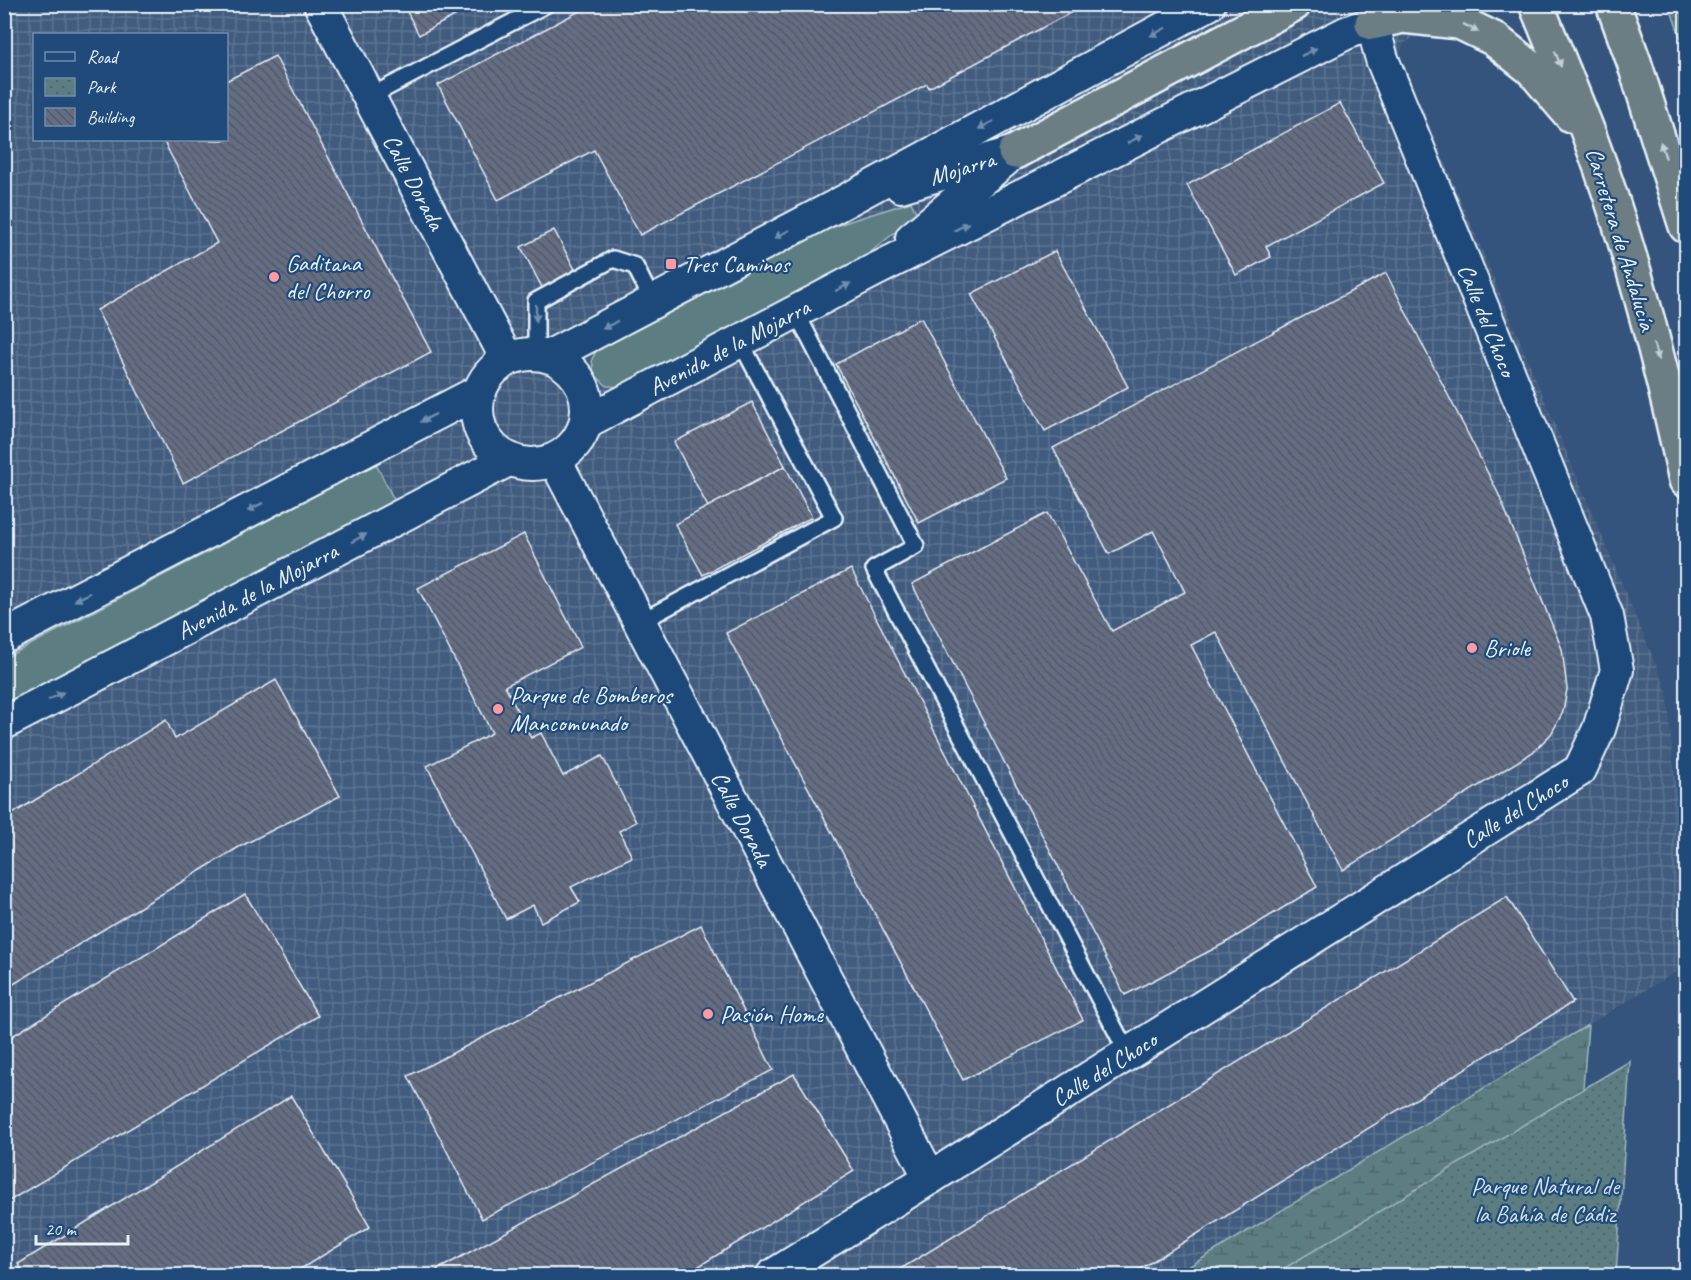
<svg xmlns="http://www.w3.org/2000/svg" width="1691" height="1280" font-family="Caveat,sans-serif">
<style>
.industrial{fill:url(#industrial-grid);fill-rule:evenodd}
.green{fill:#5b7e83;stroke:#a2b8be;stroke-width:1.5}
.wetland{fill:url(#wetland-marsh);stroke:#a2b8be;stroke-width:1.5}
.park{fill:url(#park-dots);stroke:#a2b8be;stroke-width:1.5}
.building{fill:url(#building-back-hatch);stroke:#e8f1f8;stroke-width:1.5}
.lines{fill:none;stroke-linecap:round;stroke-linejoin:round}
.service-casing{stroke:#e8f1f8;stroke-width:20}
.minor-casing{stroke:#e8f1f8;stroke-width:36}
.motorway-casing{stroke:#e8f1f8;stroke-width:38}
.service{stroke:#1f4a7a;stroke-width:15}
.minor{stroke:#1f4a7a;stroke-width:32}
.motorway{stroke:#6c7e84;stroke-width:33}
.oneway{fill:#c3ced5}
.oneway2{fill:#6f8dac}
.poi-dot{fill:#ff9aa2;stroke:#1f4a7a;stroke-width:2}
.labels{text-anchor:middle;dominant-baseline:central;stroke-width:4.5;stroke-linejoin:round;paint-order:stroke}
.street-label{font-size:24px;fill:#e8f1f8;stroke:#1f4a7a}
.poi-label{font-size:24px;fill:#e8f1f8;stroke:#1f4a7a;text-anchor:start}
.park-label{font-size:24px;fill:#d3e0e6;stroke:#1f4a7a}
</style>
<defs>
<pattern id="industrial-grid" width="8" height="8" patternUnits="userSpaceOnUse" patternTransform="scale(1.5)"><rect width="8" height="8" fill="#425c7f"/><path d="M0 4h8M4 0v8" fill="none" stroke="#5d7492"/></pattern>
<pattern id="wetland-marsh" width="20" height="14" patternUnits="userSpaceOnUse" patternTransform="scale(1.5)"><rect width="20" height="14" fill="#5b7e83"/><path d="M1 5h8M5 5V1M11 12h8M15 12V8" fill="none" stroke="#526669"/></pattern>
<pattern id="park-dots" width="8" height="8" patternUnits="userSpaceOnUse" patternTransform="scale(1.5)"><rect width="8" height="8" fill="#5b7e83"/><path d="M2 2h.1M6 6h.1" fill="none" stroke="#526669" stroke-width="1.8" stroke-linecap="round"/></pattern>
<pattern id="building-back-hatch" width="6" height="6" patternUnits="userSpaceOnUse" patternTransform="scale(1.5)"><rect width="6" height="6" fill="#646d84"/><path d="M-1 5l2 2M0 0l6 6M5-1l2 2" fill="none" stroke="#545964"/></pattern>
</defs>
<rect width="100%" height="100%" fill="#34547d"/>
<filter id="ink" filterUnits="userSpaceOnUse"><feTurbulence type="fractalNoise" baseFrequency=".0167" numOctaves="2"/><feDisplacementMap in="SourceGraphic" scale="12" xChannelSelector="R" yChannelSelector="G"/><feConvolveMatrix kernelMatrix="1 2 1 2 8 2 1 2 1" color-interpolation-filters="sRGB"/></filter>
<g filter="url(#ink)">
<!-- industrial -->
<path class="industrial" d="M5 5H1403L1418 36 1404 43 1400 55 1667 691 1679 830 1682 968 1175 1275 5 1276ZM34 34H226V140H34Z"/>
<!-- green -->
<g class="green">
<path d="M911 202 917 214 866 256 839 273 621 387 607 386 594 374 592 359 599 346 812 235 850 221Z"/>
<path d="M376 464 395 502 5 708V658Z"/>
</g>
<!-- wetland -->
<g class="wetland">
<path d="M1669 5H1686V53Z"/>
<path d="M1588 1025 1568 1275H1175Z"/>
</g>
<!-- park -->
<path class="park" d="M1630 1061 1616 1275H1273Z"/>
<!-- building -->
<g class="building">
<path d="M403 4H477L419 35Z"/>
<path d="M593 4H1087L929 88 927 84 640 235 594 150 498 200 438 85Z"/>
<path d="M275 56 431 352 183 483 97 310 217 243 163 140H226V81Z"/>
<path d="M1340 103 1384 183 1266 246 1271 257 1236 275 1187 185Z"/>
<path d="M554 230 579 277 546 295 521 247Z"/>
<path d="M1055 251 1128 387 1045 431 971 294Z"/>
<path d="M1386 273 1498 493 1562 649 1567 689 1563 712 1551 734 1533 752 1343 870 1216 632 1191 645 1317 887 1227 942 1125 995 912 584 1047 513 1112 631 1185 592 1153 531 1109 554 1053 448Z"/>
<path d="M921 318 1006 478 919 523 836 364Z"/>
<path d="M752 402 785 466 708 507 674 442Z"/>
<path d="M785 466 812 517 703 575 675 524Z"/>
<path d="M524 534 581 647 505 686 531 738 541 733 563 776 602 756 636 822 619 831 632 857 571 887 580 902 541 922 533 905 506 919 427 766 492 733 418 588Z"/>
<path d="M851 569 1083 1020 963 1080 726 633Z"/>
<path d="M276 680 340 796 239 847 4 990V819L166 720 175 739Z"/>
<path d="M245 894 318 1016 4 1204V1041Z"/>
<path d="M1507 897 1573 1002 1129 1276H889Z"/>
<path d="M701 925 773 1070 482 1219 408 1076Z"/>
<path d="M794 1074 854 1171 683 1276H426Z"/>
<path d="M291 1096 370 1227 289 1276H25L18 1264Z"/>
</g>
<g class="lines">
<!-- service casing -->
<g class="service-casing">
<g id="service">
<path d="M369 97 547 4"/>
<path d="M796 312 916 546 874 569 1128 1054"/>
<path d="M536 353V301L613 259 635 266 653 302"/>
<path d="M640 622 834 518 740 341"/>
</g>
</g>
<!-- minor casing -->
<g class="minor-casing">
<g id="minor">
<path d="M320 4 507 359"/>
<path d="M901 186 1015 152"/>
<path d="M912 238 1005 160"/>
<circle cx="532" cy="409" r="55"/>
<path d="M550 356 834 207 1209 4"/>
<path d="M586 422 871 272 1346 33 1372 23 1382 59 1607 616 1617 670 1599 729 1580 770 930 1178 772 1276"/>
<path d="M555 460 930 1178"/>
<path d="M4 637 480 391"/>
<path d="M4 723 510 459"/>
</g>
</g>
<!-- motorway casing -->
<g class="motorway-casing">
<g id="motorway">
<path d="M1536 4C1554 48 1572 91 1589 135 1631 247 1661 364 1686 480"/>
<path d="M1613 4 1634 62 1686 226"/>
<path d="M1372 23 1403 16 1459 22 1494 39 1532 69 1571 115"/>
<path d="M1015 152 1294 4"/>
</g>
</g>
<!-- service -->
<use href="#service" class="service"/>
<!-- minor -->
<use href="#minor" class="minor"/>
<!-- motorway -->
<use href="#motorway" class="motorway"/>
</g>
<!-- one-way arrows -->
<defs><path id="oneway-solid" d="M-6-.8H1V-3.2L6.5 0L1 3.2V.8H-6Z" transform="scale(1.5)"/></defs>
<g class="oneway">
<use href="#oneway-solid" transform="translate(1471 28) rotate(27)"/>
<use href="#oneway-solid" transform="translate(1558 59) rotate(68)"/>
<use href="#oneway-solid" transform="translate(1663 150) rotate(-108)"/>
<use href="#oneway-solid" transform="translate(1656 352) rotate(74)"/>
</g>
<g class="oneway2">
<use href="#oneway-solid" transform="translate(1158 32) rotate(152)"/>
<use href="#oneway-solid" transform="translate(1309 52) rotate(-27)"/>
<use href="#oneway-solid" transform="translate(986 125) rotate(152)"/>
<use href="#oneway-solid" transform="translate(1135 139) rotate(-27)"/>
<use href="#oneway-solid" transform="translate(961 227) rotate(-27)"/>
<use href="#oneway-solid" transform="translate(782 234) rotate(152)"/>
<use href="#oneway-solid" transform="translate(843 287) rotate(-28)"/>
<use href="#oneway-solid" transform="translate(536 313) rotate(90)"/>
<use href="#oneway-solid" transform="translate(610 325) rotate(152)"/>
<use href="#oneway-solid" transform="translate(428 418) rotate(153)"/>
<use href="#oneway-solid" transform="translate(255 507) rotate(153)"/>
<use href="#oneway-solid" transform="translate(359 538) rotate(-28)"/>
<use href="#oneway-solid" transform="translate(82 597) rotate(153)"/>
<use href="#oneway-solid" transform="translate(56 696) rotate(-28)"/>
</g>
</g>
<!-- markers -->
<g class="poi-dot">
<rect x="665" y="258" width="12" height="12" rx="3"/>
<circle cx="274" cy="277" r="6"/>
<circle cx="1472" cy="648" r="6"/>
<circle cx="498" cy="709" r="6"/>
<circle cx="708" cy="1014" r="6"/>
</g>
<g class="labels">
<!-- street labels -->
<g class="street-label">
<text transform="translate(962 168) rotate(-17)">Mojarra</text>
<text transform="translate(414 182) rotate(62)">Calle Dorada</text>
<text transform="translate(1621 239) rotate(73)">Carretera de Andalucía</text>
<text transform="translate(1487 320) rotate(68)">Calle del Choco</text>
<text transform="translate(729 347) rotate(-28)">Avenida de la Mojarra</text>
<text transform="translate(257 591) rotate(-28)">Avenida de la Mojarra</text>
<text transform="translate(1515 811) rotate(-32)">Calle del Choco</text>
<text transform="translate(742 819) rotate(62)">Calle Dorada</text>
<text transform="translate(1104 1069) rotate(-32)">Calle del Choco</text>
</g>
<!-- poi labels -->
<g class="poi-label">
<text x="286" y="263">Gaditana<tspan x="286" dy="28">del Chorro</tspan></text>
<text x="683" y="264">Tres Caminos</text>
<text x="1484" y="648">Briole</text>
<text x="510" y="695">Parque de Bomberos<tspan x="510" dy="28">Mancomunado</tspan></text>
<text x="720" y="1014">Pasión Home</text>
</g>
<!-- park labels -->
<g class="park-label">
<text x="1545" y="1186">Parque Natural de<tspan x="1545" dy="28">la Bahía de Cádiz</tspan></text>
</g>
</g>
<!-- margin -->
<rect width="1691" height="1280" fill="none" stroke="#1f4a7a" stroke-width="24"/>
<rect x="12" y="12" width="1667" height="1256" fill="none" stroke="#e8f1f8" stroke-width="2" filter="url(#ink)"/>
<!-- legend -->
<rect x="33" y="33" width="195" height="108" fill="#1f4a7a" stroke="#6f8dac" stroke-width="1.5"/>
<rect x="45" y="52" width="30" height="9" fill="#1f4a7a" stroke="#6f8dac" stroke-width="1.5"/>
<text x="87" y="63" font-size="18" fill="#e8f1f8">Road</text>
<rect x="45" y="78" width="30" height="18" fill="url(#park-dots)" stroke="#6f8dac" stroke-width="1.5"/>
<text x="87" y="93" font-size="18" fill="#e8f1f8">Park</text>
<rect x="45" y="108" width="30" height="18" fill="url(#building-back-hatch)" stroke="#6f8dac" stroke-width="1.5"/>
<text x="87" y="123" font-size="18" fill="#e8f1f8">Building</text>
<!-- scale -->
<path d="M36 1235v9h92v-9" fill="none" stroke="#e8f1f8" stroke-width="3"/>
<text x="45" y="1235" font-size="18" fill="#e8f1f8" stroke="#1f4a7a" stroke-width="4.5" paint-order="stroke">20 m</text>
</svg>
